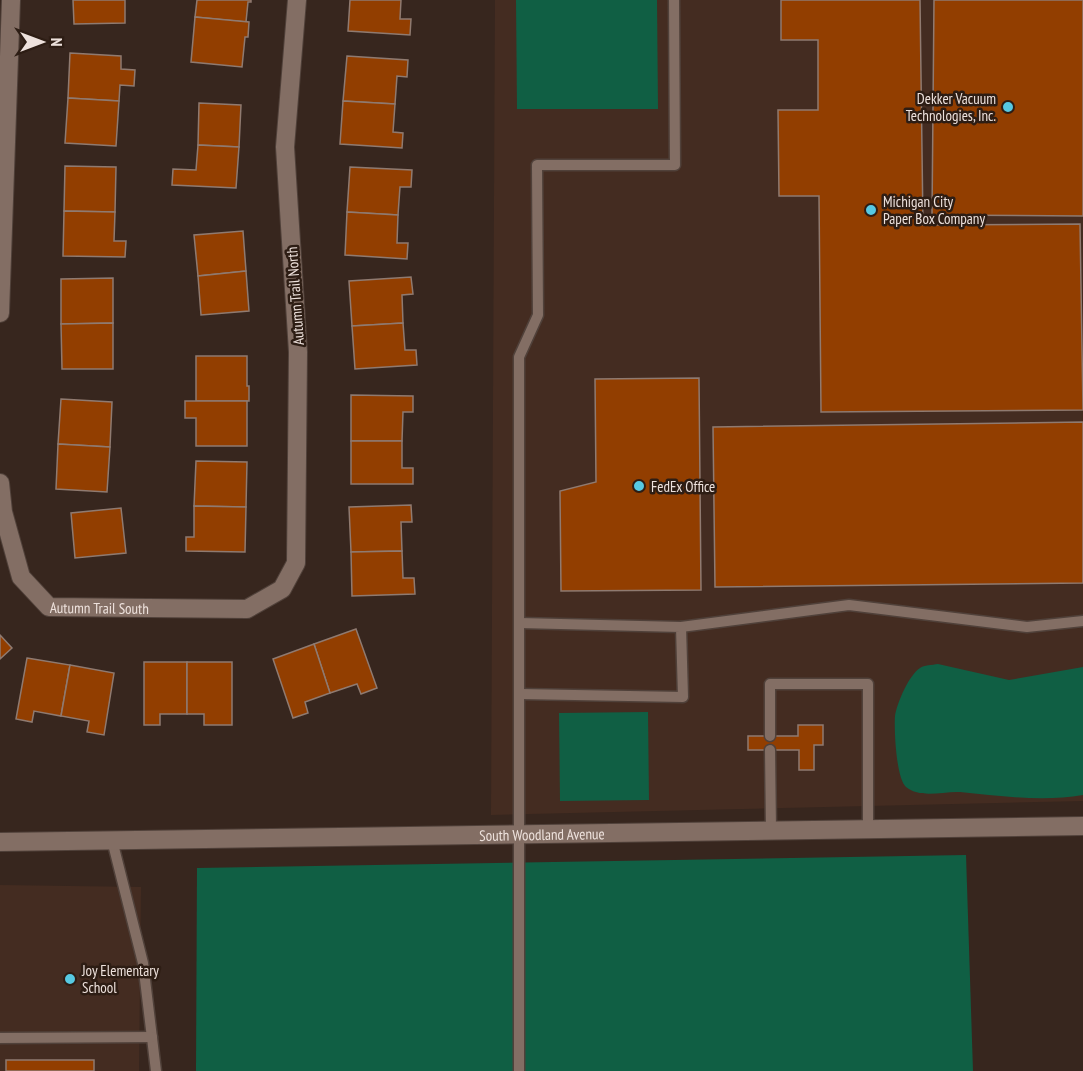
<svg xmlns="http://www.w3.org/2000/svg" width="1083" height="1071" font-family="'PT Sans Narrow',sans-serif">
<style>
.built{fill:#442c21}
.green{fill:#105f44}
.building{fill:#923e00;stroke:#8f7a70;stroke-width:1.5}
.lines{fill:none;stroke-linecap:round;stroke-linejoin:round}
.service-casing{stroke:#50413a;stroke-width:13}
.minor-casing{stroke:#50413a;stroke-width:20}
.tertiary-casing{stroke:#50413a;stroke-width:20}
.service{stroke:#836e64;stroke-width:10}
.minor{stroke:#836e64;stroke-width:18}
.tertiary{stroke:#836e64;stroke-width:18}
.poi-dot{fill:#57c9e2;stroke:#2d1d14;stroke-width:2}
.labels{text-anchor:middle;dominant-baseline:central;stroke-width:5;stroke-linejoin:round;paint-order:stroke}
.poi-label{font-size:15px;fill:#ede1dc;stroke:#2d1d14;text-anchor:start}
.street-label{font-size:15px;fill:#ede1dc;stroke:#2d1d14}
</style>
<rect width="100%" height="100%" fill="#37261e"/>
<!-- built -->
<g class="built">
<path d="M495 0H1083V801L491 815Z"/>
<path d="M0 885 141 887 139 1071H0Z"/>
</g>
<!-- green -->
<g class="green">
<path d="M516 0H657L658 109H517Z"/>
<path d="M938 664 1009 680 1083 667V795C1043 802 1000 796 960 792 943 791 921 799 906 787 896 778 894 729 895 716 897 703 909 675 920 668 924 665 932 665 938 664Z"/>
<path d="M648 712 649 800 560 801 559 713Z"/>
<path d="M966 855 973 1071H196L197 868Z"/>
</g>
<!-- building -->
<g class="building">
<path d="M73 0H125V23L74 24Z"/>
<path d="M197 0H251V2H248L246 22 195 17Z"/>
<path d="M350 0H401L400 19H411L410 35 348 31Z"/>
<path d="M781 0H920L923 225 1080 224 1083 410 821 412 819 196H779L778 110H818V40H781Z"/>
<path d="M934 0H1083V216L932 215Z"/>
<path d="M195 17 249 22 248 37H245L242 67 191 62Z"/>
<path d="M70 53 121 56V69L135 70 134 86 120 85 119 101 68 98Z"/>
<path d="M347 56 408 60 407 77 397 76 395 104 343 101Z"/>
<path d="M68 98 119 101 116 146 65 143Z"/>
<path d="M343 101 395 104 393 132 403 133 402 148 340 144Z"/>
<path d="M199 103 241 105 239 147 198 145Z"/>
<path d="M198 145 239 147 236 188 172 185 173 169 196 170Z"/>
<path d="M65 166 116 167 115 212 64 211Z"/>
<path d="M350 167 412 170 411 187H400L398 215 347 212Z"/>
<path d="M64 211 115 212 114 241H126L125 257 63 256Z"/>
<path d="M347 212 398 215 397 243H408L407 259 345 255Z"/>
<path d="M243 231 246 271 198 276 194 235Z"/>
<path d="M246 271 249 311 201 315 198 276Z"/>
<path d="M411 277 413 294 402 295 403 323 352 326 349 281Z"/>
<path d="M113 278V323L61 324V279Z"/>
<path d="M113 323V369H62L61 324Z"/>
<path d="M403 323 405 350H416L417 365 355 369 352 326Z"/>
<path d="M196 356H247V386H249V401H196Z"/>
<path d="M699 378 701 590 561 591 560 491 596 482 595 379Z"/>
<path d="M351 395 413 396V412H403L402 441H351Z"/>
<path d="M61 399 112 402 110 447 58 444Z"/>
<path d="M185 401H247V446H196V418H185Z"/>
<path d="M1083 422V583L715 587 713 427Z"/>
<path d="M351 441H402V468H413V484H351Z"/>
<path d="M58 444 110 447 107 492 56 489Z"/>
<path d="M196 461 247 462 246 507 194 506Z"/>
<path d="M411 505 412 522H401L402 551 351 552 349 507Z"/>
<path d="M194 506 246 507 245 552 186 551V537H194Z"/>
<path d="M121 508 126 553 75 558 71 513Z"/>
<path d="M402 551 403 578H414L415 594 352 596 351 552Z"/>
<path d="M356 629 377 688 361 694 357 684 330 693 314 644Z"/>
<path d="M0 635 12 648 0 659Z"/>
<path d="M314 644 330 693 305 702 308 713 293 718 273 659Z"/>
<path d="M27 658 70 665 61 716 34 711 32 722 16 719Z"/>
<path d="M144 662H187V714H160V725H144Z"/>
<path d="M187 662H232V725H204V714H187Z"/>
<path d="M70 665 114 673 104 735 87 732 89 721 61 716Z"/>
<path d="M798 725H823V745H814V770H799V750H748V736H798Z"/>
<rect x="6" y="1060" width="88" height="11"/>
</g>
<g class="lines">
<!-- service casing -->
<g class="service-casing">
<g id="service">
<path d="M681 627 849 605 1027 627 1083 621"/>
<path d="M520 694 683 697 681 627 520 623"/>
<path d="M770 736V684H868V829"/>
<path d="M770 750 771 830"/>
<path d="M112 840 143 963 156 1071"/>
<path d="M0 1038 152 1037"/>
<path d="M519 1071V357L538 315 537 165H675L674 0"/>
</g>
</g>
<!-- minor casing -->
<g class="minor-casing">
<g id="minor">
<path d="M0 313 11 0"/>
<path id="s1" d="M0 483 3 512 21 577 49 607 247 609 282 589 296 563 298 352 285 147 297 0"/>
</g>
</g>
<!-- tertiary casing -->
<g class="tertiary-casing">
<g id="tertiary">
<path id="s2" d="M0 842 1083 826"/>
</g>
</g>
<!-- service -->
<use href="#service" class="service"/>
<!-- minor -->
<use href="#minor" class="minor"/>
<!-- tertiary -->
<use href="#tertiary" class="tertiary"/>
</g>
<!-- markers -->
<g class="poi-dot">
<circle cx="1008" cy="107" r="6"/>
<circle cx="871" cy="210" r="6"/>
<circle cx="639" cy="486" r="6"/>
<circle cx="70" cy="979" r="6"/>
</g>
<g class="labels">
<!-- poi labels -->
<g class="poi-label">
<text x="996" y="98" text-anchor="end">Dekker Vacuum<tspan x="996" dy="17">Technologies, Inc.</tspan></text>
<text x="883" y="201">Michigan City<tspan x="883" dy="17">Paper Box Company</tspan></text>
<text x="651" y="486">FedEx Office</text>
<text x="82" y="970">Joy Elementary<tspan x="82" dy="17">School</tspan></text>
</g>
<!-- street labels -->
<g class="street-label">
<text transform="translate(295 296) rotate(-94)">Autumn Trail North</text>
<text stroke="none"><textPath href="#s1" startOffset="188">Autumn Trail South</textPath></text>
<text stroke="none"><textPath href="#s2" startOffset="542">South Woodland Avenue</textPath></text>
</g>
</g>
<!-- north arrow -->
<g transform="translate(42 42) rotate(90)" stroke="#2d1d14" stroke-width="4.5" paint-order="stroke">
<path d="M0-4.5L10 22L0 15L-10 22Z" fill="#ede1dc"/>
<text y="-9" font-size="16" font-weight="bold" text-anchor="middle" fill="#ede1dc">N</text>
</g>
</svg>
